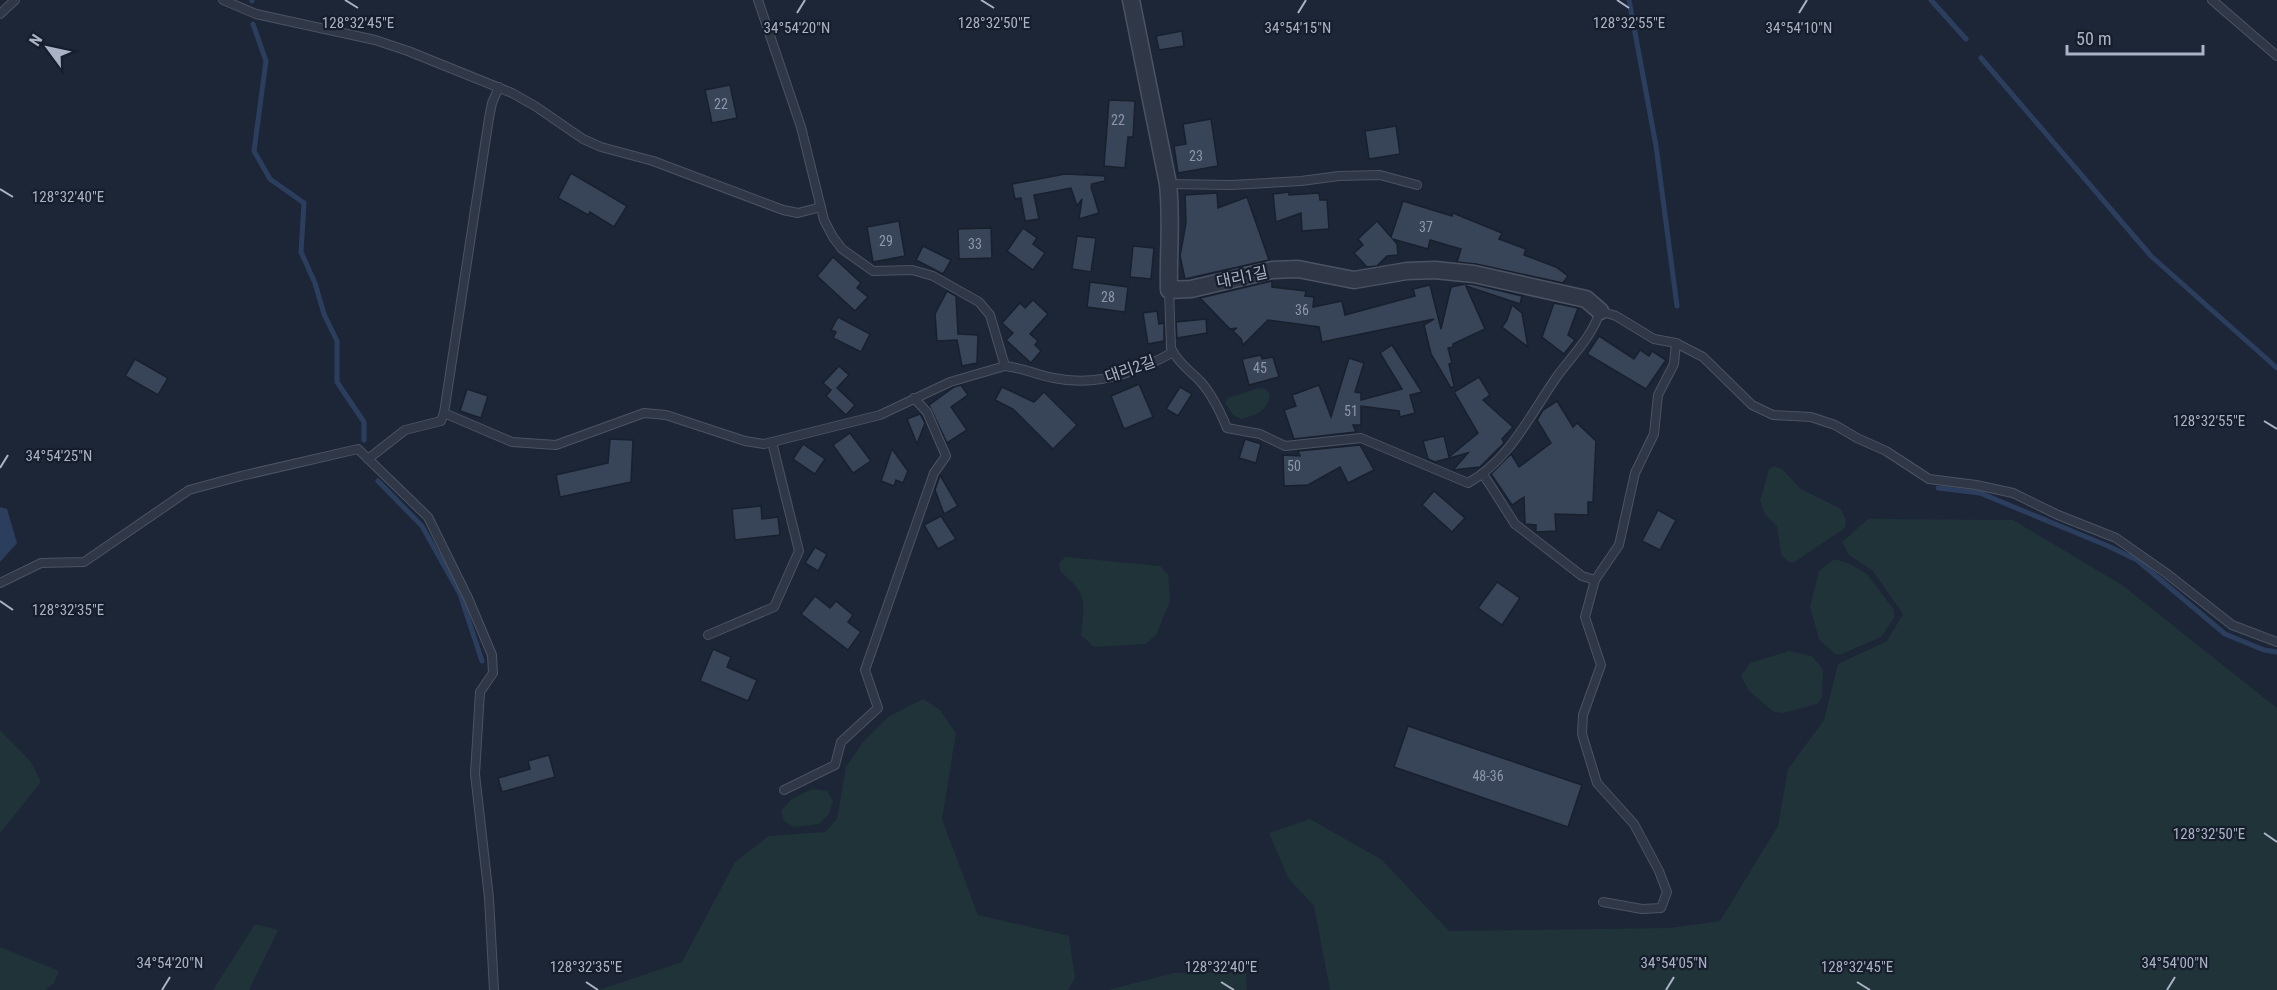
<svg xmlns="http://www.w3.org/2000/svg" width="2277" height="990" font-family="'Roboto Condensed','Noto Sans KR',sans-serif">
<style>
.green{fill:#1f3338}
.water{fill:#2c3e5e}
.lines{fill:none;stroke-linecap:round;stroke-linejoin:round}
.stream{stroke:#2c3e5e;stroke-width:5}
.building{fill:#384458;stroke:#18202e;stroke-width:1.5}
.service-casing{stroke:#4b5363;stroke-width:10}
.minor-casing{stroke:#4b5363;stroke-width:19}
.service{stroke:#303847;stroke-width:8}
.minor{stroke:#303847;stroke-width:16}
.ticks{fill:none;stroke:#aab2c5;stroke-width:2}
.labels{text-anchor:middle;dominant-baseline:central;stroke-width:4.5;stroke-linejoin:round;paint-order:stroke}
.number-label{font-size:14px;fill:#8e96aa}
.street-label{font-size:16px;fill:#aab2c5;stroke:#161e2c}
.ticks-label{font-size:15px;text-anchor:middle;fill:#aab2c5;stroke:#161e2c;stroke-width:4.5;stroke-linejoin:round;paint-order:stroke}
</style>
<rect width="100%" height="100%" fill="#1d2637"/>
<!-- green -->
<g class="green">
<path d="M1259 388 1265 389 1270 394C1268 411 1256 415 1241 419L1233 415 1225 403 1228 398Z"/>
<path d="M1774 466 1782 469 1801 489 1841 509 1846 520 1845 528 1793 563 1787 561 1781 554 1777 526 1765 514 1760 501 1769 469Z"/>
<path d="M1868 519 2013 520 2122 585 2277 708V990H1330L1314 906 1288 878 1269 833 1310 819 1382 860 1449 931 1670 928 1720 921 1778 826 1788 769 1824 720 1838 664 1887 641 1903 614 1873 571 1849 555 1842 542Z"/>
<path d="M1065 557 1160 566 1168 574 1170 601 1156 635 1145 644 1094 647 1081 635C1085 600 1088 595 1060 571L1059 563Z"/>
<path d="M1834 559 1850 564 1867 574 1894 610V618L1881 637 1842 654H1835L1819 639 1810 607 1819 571Z"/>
<path d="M1789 651 1812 656 1823 670 1822 698 1817 704 1784 713 1774 712 1749 691 1741 676 1750 663Z"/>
<path d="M923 699 940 710 956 733 942 819 978 915 1069 936 1075 978 1068 990H599L682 962 735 862 769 836 825 832 837 819 846 767 863 742 888 717Z"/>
<path d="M0 730 31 762 41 782 0 833Z"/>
<path d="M812 789 827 791 833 801 829 814 819 824 794 827 784 821 781 811 792 799Z"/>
<path d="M255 924 278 930 249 990H213Z"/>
<path d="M0 947 59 971 54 983 45 990H0Z"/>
<path d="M1174 973H1246L1247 990H1108Z"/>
</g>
<!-- water -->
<path class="water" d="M0 507 7 509 17 543 0 562Z"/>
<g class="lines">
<!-- stream -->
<g class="stream">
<path d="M1629 0 1656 146 1677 306"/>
<path d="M1931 0 1966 39"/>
<path d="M252 1V0"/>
<path d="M253 24 266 61 254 151 270 179 304 203 301 252 315 283 324 314 337 341V382L364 422V440"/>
<path d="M1981 58 2151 256 2277 368"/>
<path d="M378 481 422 526 460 594 482 661"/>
<path d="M1938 488 1980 493 2108 546 2137 560 2225 634 2264 650 2277 652"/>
</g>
</g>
<!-- building -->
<g class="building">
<path d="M1182 31 1184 46 1159 50 1156 36Z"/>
<path d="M730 85 737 118 712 123 705 90Z"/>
<path d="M1109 100 1135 101 1133 137H1128L1125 168 1104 166Z"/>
<path d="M1211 119 1218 166 1178 173 1174 146 1186 144 1183 124Z"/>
<path d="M1396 126 1400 154 1369 159 1365 131Z"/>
<path d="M1086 172 1087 175 1105 176V181L1092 184 1091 187 1099 213 1079 219 1082 199 1077 206 1071 188 1034 195 1039 219 1025 221 1021 198 1015 199 1012 184 1065 174 1086 175Z"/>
<path d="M571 173 627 206 614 227 590 212 588 215 558 198Z"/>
<path d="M1289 192V195L1319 193 1320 200H1327L1329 229 1302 231 1301 213 1276 222 1273 194Z"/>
<path d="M1217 193 1218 208 1247 197 1269 260 1185 279 1180 256 1186 223 1185 195Z"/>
<path d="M1403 201 1452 216 1453 213 1502 233 1499 239 1526 249 1524 255 1556 267 1568 276 1563 283 1476 264 1457 262 1461 249 1430 240 1428 249 1393 239 1397 244 1398 255 1387 256 1377 266 1367 267 1354 253 1363 245 1358 239 1377 221 1391 237Z"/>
<path d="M899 221 905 256 873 262 867 227Z"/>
<path d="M991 228 992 258 959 259 958 229Z"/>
<path d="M1023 228 1037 238 1033 244 1045 253 1033 270 1007 251Z"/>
<path d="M1077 236 1096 238 1091 272 1072 269Z"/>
<path d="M923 246 951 260 943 274 916 260Z"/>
<path d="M1133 246 1154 248 1151 279 1130 277Z"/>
<path d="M833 257 861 283 857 288 868 297 855 311 817 276Z"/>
<path d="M1272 281V287L1306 291 1305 296 1314 297 1313 307 1342 301 1345 315 1415 296 1413 289 1430 285 1441 329 1451 287 1465 284H1472L1522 296 1520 304 1466 286 1485 329 1453 344V347L1448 348 1452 363 1449 364 1454 386 1451 388 1431 354 1424 325 1434 319 1322 342 1319 327 1268 320 1243 345 1241 339 1233 331 1237 328 1230 329 1200 298Z"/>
<path d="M1090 282 1128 287 1125 312 1087 307Z"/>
<path d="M947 291 956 296 958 334 978 335 977 363 962 366 957 340 937 341 935 314Z"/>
<path d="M1033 300 1048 314 1030 334 1038 341 1035 345 1041 351 1031 363 1006 340 1013 333 1002 323 1020 303 1025 308Z"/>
<path d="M1554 303 1578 308 1568 335 1575 340 1564 354 1542 337Z"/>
<path d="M1512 305 1522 313 1528 347 1502 327 1507 320Z"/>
<path d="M1157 311 1159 324 1164 323V341L1148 344 1143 313Z"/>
<path d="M838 317 870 334 861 352 833 338 836 332 831 330Z"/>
<path d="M1206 319 1207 333 1177 338 1176 322Z"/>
<path d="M1599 336 1634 359 1640 350 1649 356 1652 351 1666 360 1646 389 1587 354Z"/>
<path d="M1392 345 1422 392 1410 395 1415 413 1400 417 1399 411 1361 406V425H1353L1356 432 1294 439 1284 410 1296 406 1292 395 1319 385 1331 417 1349 358 1364 363 1355 392 1361 393V400L1402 389 1380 353Z"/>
<path d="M1261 355 1262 359 1273 357 1279 377 1249 385 1242 359Z"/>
<path d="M135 359 168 378 158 395 125 376Z"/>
<path d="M839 366 849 375 837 388 855 405 846 415 826 396 831 390 823 383Z"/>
<path d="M1479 377 1490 395 1483 400 1513 427 1502 439 1504 443 1480 467 1453 470 1468 453 1435 462 1428 459 1423 441 1444 436 1449 457 1478 433 1454 392Z"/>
<path d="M1139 384 1153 417 1124 429 1111 396Z"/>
<path d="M961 385 968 395 951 407 967 430 947 443 929 405 954 387Z"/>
<path d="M1002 387 1034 402 1044 392 1077 425 1053 449 1013 409 995 400Z"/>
<path d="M1180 387 1192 394 1178 416 1166 409Z"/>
<path d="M467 389 488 396 481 418 460 411Z"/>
<path d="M1557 401 1573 427 1577 423 1596 441 1593 502H1588V515L1555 514 1556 531 1536 532V525L1525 524 1524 497 1512 505 1491 474 1511 454 1519 467 1551 443 1537 420 1543 410Z"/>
<path d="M920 414 925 423 917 444 907 419Z"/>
<path d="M850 433 871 461 853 473 833 445Z"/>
<path d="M610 439 633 440 631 482 560 497 556 475 608 463Z"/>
<path d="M1245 439 1261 444 1256 463 1239 458Z"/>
<path d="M803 444 825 459 815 474 793 459Z"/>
<path d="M1360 445 1374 470 1348 483 1340 467 1308 485 1284 486 1283 455 1300 456 1298 451Z"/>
<path d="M892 449 908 471 903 483 896 480 894 486 881 481Z"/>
<path d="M940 475 958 506 944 514 935 490Z"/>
<path d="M1434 491 1465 518 1452 532 1422 505Z"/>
<path d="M761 506 762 519 778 517 780 535 735 540 732 509Z"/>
<path d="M1658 510 1676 520 1660 550 1642 541Z"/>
<path d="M941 516 956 539 938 549 924 525Z"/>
<path d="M815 547 827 554 818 571 805 563Z"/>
<path d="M1497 582 1520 598 1502 625 1478 608Z"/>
<path d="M815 596 830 608 836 601 853 615 848 622 861 632 848 650 801 614Z"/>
<path d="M713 649 731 657 727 667 757 680 748 701 700 681Z"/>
<path d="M1408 726 1582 785 1568 827 1394 767Z"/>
<path d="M549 755 555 777 502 792 498 778 530 769 528 761Z"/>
</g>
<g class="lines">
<!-- service casing -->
<g class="service-casing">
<g id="service">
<path d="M223 0 256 14 375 40 408 51 512 93 535 106 583 139 601 147 653 161 783 210 798 213 821 207"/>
<path d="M758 0 801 127 824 220 833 237 842 249 873 271 912 270 933 276 979 302 990 315 1005 366C1024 368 1036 375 1054 378 1097 387 1137 373 1173 352 1181 365 1189 370 1200 381 1212 394 1220 411 1227 428L1260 434 1285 446 1361 438 1468 483C1510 460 1531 413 1558 375 1573 355 1593 335 1600 311L1616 316 1654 339 1676 343 1703 357 1752 405 1773 415 1811 417 1835 425 1857 438 1886 451 1929 479 1976 485 2013 493 2058 515 2116 538 2166 573 2232 625 2277 642"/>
<path d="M2212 0 2277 56"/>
<path d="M0 14 15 0"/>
<path d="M1168 184 1231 185 1301 181 1339 176 1380 175 1417 185"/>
<path d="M1169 290 1171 348 1173 352"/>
<path d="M444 413 512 442 556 445 644 413 666 415 745 441 764 444 880 415 950 382 1005 366"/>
<path d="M368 459 405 430 441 421 444 413 489 118 492 103 499 87"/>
<path d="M1483 474 1515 524 1582 576 1595 580"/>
<path d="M0 583 41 563 84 562 189 490 241 476 358 449 428 517 468 598 492 655 493 673 480 692 475 774 489 898 494 990"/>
<path d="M708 635 774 607 799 551 772 442"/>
<path d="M784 790 835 765 841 742 878 708 865 670 934 473 946 456 927 412 914 398"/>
<path d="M1603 902 1642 909 1661 908 1667 892 1659 871 1634 824 1597 783 1582 734 1583 715 1601 665 1585 617 1595 580 1619 545 1635 473 1654 434 1658 395 1674 364 1676 343"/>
</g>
</g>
<!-- minor casing -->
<g class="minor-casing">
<path id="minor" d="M1131 0 1168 184C1172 220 1168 255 1169 290L1191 289 1272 270 1298 269 1354 280 1407 271 1435 270 1474 274 1586 299 1600 311"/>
</g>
<!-- service -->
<use href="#service" class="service"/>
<!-- minor -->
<use href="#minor" class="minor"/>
</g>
<!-- ticks -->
<path class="ticks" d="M345 0 358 8M981 0 994 8M1617 0 1629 8M797 13 805 0M1298 13 1306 0M1799 13 1807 0M0 189 13 197M2264 421 2277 429M0 468 8 455M0 601 13 610M2264 833 2277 842M586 982 598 990M1221 982 1234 990M1857 982 1870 990M162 990 170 977M1666 990 1674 977M2167 990 2175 977"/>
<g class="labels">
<!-- number labels -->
<g class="number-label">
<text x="721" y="104">22</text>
<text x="1118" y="120">22</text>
<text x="1196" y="156">23</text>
<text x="1426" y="227">37</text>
<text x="886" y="241">29</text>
<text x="975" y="244">33</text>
<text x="1108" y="297">28</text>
<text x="1302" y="310">36</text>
<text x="1260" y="368">45</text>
<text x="1351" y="411">51</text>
<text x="1294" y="466">50</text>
<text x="1488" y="776">48-36</text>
</g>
<!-- street labels -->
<g class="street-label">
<text transform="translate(1242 277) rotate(-12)">대리1길</text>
<text transform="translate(1130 369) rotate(-19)">대리2길</text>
</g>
</g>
<g class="ticks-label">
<text x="358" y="28">128°32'45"E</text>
<text x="994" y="28">128°32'50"E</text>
<text x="1629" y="28">128°32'55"E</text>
<text x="797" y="33">34°54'20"N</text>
<text x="1298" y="33">34°54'15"N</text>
<text x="1799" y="33">34°54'10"N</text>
<text x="68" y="202">128°32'40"E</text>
<text x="2209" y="426">128°32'55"E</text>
<text x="59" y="461">34°54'25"N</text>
<text x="68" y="615">128°32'35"E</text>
<text x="2209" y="839">128°32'50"E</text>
<text x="170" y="968">34°54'20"N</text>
<text x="1674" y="968">34°54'05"N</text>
<text x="2175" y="968">34°54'00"N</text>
<text x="586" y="972">128°32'35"E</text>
<text x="1221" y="972">128°32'40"E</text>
<text x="1857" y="972">128°32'45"E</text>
</g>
<!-- north arrow -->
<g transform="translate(48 48) rotate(303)" stroke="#161e2c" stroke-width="4.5" paint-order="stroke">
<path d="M0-4.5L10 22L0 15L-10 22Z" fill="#aab2c5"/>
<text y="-9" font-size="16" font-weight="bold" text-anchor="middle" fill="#aab2c5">N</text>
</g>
<!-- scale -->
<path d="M2067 45v9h136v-9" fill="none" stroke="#aab2c5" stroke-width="3"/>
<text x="2076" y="45" font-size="18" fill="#aab2c5" stroke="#161e2c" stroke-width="4.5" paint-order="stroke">50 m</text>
</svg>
